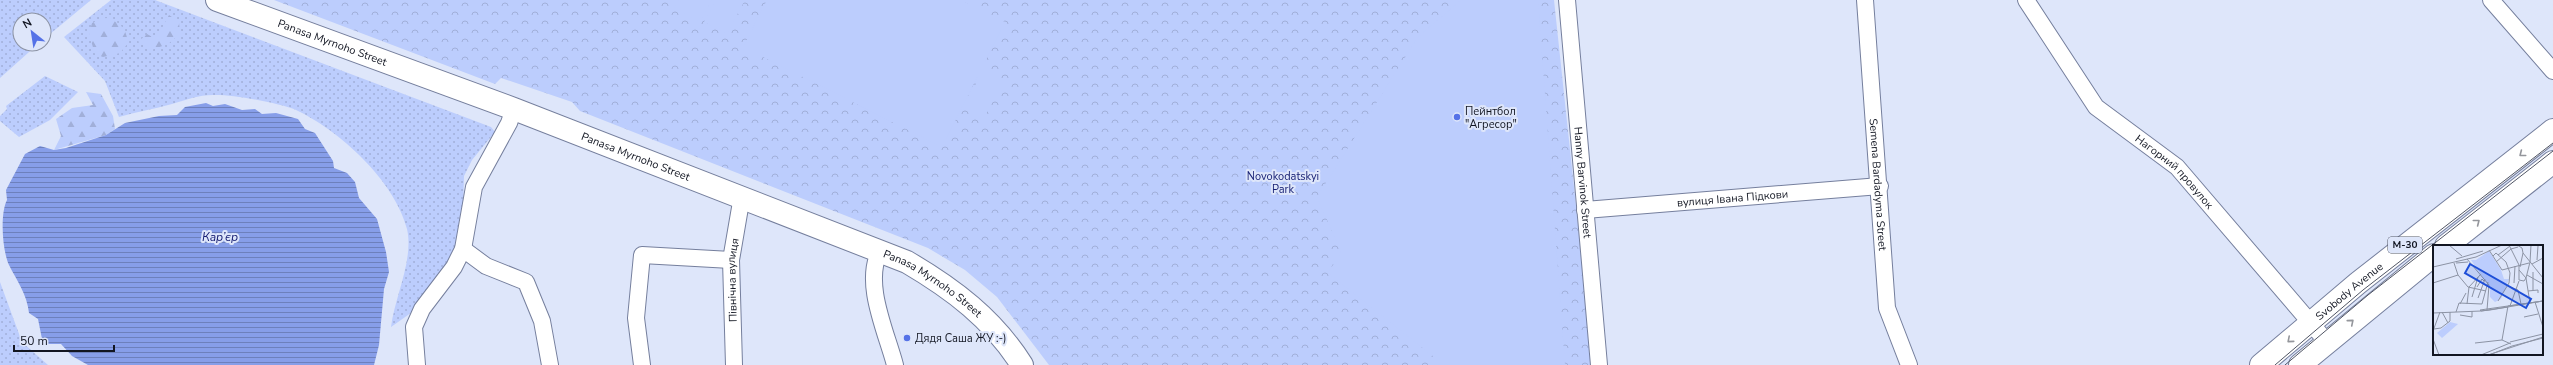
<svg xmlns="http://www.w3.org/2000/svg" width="2553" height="365" font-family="'Nunito Sans',sans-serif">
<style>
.grass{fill:url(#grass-dots)}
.forest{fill:url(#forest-firs)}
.park{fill:url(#park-crowns)}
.pitch{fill:#bccdfd}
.water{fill:url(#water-rules)}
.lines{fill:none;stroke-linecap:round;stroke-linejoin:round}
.street-casing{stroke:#757f9d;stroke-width:18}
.secondary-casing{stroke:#757f9d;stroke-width:24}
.highway-casing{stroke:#757f9d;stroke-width:24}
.street{stroke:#fff;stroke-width:16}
.secondary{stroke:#fff;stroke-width:22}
.highway{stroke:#fff;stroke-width:22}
.tram{stroke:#505564;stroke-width:1}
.oneway{stroke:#94969c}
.poi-dot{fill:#5572e7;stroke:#dee6fa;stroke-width:1.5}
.labels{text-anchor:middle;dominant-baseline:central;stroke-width:4;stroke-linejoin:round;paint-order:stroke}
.shield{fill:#dee6fa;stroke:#4f5463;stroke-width:1}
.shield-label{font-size:10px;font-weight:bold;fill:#121622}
.street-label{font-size:11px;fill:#121622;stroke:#dee6fa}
.poi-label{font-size:11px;fill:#121622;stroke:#dee6fa;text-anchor:start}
.park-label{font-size:11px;fill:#161f73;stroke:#dee6fa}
.water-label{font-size:12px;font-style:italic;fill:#141b70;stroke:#dee6fa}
.inset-road{fill:none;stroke:#8c93a4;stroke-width:1}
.view{fill:#1d4ed8;fill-opacity:0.15;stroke:#1d4ed8;stroke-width:2}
.inset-edge{fill:none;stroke:#121622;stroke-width:2}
</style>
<defs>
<pattern id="grass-dots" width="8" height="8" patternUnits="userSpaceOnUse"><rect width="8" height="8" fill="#bccdfd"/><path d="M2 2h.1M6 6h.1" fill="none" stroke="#a1afd9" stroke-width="1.8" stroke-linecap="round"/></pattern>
<pattern id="forest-firs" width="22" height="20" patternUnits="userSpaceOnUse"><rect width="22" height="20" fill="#bccdfd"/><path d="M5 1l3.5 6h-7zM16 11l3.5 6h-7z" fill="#a1afd9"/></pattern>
<pattern id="park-crowns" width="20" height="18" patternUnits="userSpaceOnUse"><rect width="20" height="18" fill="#bccdfd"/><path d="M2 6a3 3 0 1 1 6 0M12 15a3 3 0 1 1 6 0" fill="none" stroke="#a1afd9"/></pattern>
<pattern id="water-rules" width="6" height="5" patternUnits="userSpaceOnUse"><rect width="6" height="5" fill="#879ee9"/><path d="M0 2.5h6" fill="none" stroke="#6d80bc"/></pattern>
</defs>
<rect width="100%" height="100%" fill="#dee6fa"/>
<!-- grass -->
<g class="grass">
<path d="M0 0H91L44 39V20H20V44H38L0 78Z"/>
<path d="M111 0H155L491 127 495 132 472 160 464 176 462 242 436 290 408 315 391 327C395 296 414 259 407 229 395 181 339 130 296 110 280 103 231 94 213 95 199 95 185 100 172 104 154 109 136 112 119 117L105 81 64 37Z"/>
<path d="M45 76 78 92 50 120 19 137 0 121V116L7 109 6 106Z"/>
<path d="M0 282 22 342 48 365H0Z"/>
</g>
<!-- forest -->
<g class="forest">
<path d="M169 15 179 22 180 34 168 44 151 50 138 42 147 34 156 39Z"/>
<path d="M106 18C120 22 126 28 128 43L120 53 103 57 95 54 89 34 92 23Z"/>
<path d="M86 92 101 94 113 116 115 129 106 135 54 150 61 136 56 119 72 108 93 105Z"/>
</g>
<!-- park -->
<path class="park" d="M274 0H1554L1593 365H1049L997 297 965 270 928 248 580 111 572 102 501 78 495 84Z"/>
<!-- pitch -->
<g class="pitch">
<path d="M679 0H712L700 22 674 8Z"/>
<path d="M716 0H745L727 34 704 22Z"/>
<path d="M767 0H961L1005 22 942 147 743 47Z"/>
<path d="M1461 0H1538L1565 365H1434V357L1328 273 1341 252 1317 197 1418 37Z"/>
<path d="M982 72 1002 82 985 116 965 106Z"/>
</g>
<!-- water -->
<path class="water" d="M206 103 213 106 225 104 242 110 255 109 262 114 276 113 298 119 305 129 315 133 333 161 334 168 347 173 355 182 359 198 377 219 386 252 389 272 384 289 379 345 374 365H88L72 356 61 344H43L38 319 29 313C27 294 17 281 9 265 2 250 0 213 7 200L6 190 25 154 40 146 54 150 66 148 106 135 125 123 159 116 177 115 185 107Z"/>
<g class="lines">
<!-- street casing -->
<g class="street-casing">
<g id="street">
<path id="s1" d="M1567 0 1599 365"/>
<path id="s2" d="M1865 0 1887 308 1909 365"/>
<path id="s3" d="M2026 0 2096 107 2177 167 2327 342"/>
<path d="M2491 0 2553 71"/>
<path id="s4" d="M1585 210 1880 186"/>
<path d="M463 249 486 266 526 282 542 321 550 365"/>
<path d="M880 251C863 283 886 331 895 365"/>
<path d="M417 365 414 327 422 309 454 267 463 249 474 187 509 123 514 109"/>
<path d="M642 365 636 318 642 255 731 260"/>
<path id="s5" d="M734 365 731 260 742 196"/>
</g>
</g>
<!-- secondary casing -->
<g class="secondary-casing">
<g id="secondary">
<path id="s6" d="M217 0 514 109 907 262C953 289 993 319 1022 365"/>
</g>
</g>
<!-- highway casing -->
<g class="highway-casing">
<g id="highway">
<path d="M2446 246 2553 162"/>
<path id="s7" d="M2261 365 2358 283 2553 130"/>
<path d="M2300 365 2434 255"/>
</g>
</g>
<!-- street -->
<use href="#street" class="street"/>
<!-- secondary -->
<use href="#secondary" class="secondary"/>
<!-- highway -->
<use href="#highway" class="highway"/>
<!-- tram -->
<g class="tram">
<path d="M2275 365 2363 290 2553 143"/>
<path d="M2285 365 2368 295 2553 151"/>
</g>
</g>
<!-- one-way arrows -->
<defs><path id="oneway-chevron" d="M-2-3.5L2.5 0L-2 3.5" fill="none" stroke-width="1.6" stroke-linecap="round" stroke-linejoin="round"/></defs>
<g class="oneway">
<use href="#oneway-chevron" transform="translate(2522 154) rotate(142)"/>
<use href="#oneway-chevron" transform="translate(2477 222) rotate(-38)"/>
<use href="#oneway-chevron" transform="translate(2351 322) rotate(-40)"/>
<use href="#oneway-chevron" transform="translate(2290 340) rotate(139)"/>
</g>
<!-- markers -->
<g class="poi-dot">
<circle cx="1457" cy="117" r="4"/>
<circle cx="907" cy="338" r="4"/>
</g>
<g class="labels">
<!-- shield labels -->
<rect class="shield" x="2388" y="237" width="34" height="16" rx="3"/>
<g class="shield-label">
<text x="2405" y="245">М-30</text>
</g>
<!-- street labels -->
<g class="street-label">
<text stroke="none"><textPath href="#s6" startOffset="123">Panasa Myrnoho Street</textPath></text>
<text stroke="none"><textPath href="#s6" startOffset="447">Panasa Myrnoho Street</textPath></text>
<text stroke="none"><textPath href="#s3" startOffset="230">Нагорний провулок</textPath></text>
<text stroke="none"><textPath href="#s1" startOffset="183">Hanny Barvinok Street</textPath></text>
<text stroke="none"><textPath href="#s2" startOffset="185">Semena Bardadyma Street</textPath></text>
<text stroke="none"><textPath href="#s4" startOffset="148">вулиця Івана Підкови</textPath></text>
<text stroke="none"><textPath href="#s5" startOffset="85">Північна вулиця</textPath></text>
<text stroke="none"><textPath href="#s6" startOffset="771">Panasa Myrnoho Street</textPath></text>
<text stroke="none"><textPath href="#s7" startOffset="115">Svobody Avenue</textPath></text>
</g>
<!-- poi labels -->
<g class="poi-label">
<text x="1465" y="111">Пейнтбол<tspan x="1465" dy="13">"Агресор"</tspan></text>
<text x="915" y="338">Дядя Саша ЖУ :-)</text>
</g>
<!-- park labels -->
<g class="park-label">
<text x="1283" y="176">Novokodatskyi<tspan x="1283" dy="13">Park</tspan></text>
</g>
<!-- water labels -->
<g class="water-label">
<text x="220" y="237">Кар’єр</text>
</g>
</g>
<!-- overview -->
<g transform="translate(2433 245)">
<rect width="110" height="110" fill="#dee6fa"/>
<path d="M17 77 25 79 9 93 4 88Z" fill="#bccdfd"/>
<path d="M56 6 68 25 71 34H76L68 54 62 57 57 52V43L38 15H43Z" fill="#bccdfd"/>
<path class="inset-road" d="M16 0 29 11M76 0 86 20V35L91 36 93 33 86 25M84 0 89 3 90 8 87 22M56 5 69 25 96 18M90 8 110 33M65 10 77 1M60 11 63 8 73 17 77 28 76 38 65 56M23 14 50 6M34 14 56 40 54 65M104 15 105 1M63 17 78 4 85 2M21 18 25 30 35 42 53 46M23 18 35 17M99 19 110 13M0 22 43 12 69 0M100 27V45M94 30 110 39M0 38 25 30M81 38 82 21M75 41 85 45 88 59M44 42 49 34 51 36M95 46 105 45V48M39 52 45 32M45 53 52 34M110 56 57 65 48 66 47 65ZM102 57 110 82M97 58 93 33 97 17 98 0M27 59 33 48M34 59 36 42 48 29M77 61 86 36M9 67 15 78M23 67 26 58 49 59 55 37M0 68 48 66 75 62M27 70 39 72V66M91 72 105 69M1 84 8 83 17 76V67M0 86 7 67M0 94 6 110M77 97 110 89M42 98 69 95M78 99 69 95 75 61 110 56M79 101 110 93M48 110 77 98M55 110 110 92M56 110 79 101"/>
<path class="view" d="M37 19 98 54 93 63 32 28Z"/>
<rect width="110" height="110" class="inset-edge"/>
</g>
<!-- north arrow -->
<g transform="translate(32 32) rotate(330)"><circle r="19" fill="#dee6fa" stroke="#8c93a4"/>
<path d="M0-3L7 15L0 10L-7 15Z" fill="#5572e7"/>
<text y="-6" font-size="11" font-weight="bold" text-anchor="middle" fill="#121622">N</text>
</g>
<!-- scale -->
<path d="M14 345v6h100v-6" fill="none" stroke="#121622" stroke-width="2"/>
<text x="20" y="345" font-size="12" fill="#121622" stroke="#dee6fa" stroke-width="3" paint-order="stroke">50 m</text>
</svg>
